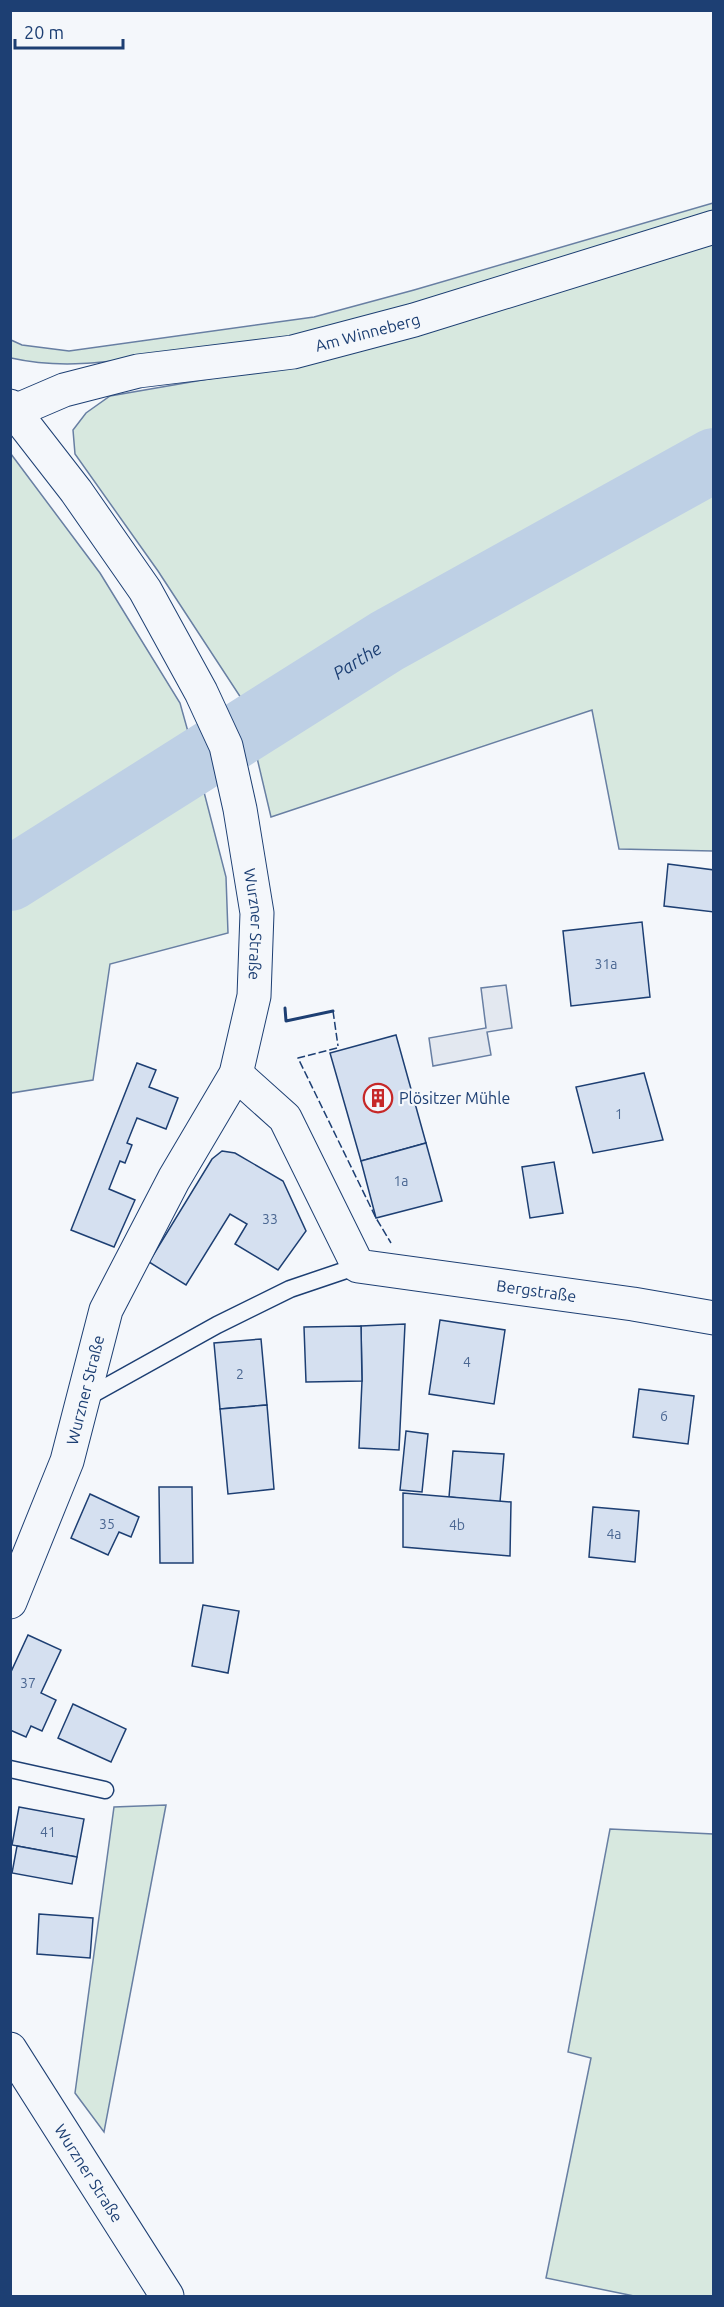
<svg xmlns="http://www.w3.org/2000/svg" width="724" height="2307" font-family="Ubuntu,sans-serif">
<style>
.green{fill:#d7e8df;stroke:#687fa3;stroke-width:1.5}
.parking{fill:#e3e8f0;stroke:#687fa3;stroke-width:1.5}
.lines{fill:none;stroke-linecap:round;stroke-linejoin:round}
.river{stroke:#bed0e5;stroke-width:64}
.building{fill:#d5e0f0;stroke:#1d3f73;stroke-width:1.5}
.lane-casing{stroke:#1d3f73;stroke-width:19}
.street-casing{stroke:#1d3f73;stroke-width:35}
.secondary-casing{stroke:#1d3f73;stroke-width:35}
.lane{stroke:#f4f7fb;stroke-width:16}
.street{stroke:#f4f7fb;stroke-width:33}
.secondary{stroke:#f4f7fb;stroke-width:33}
.fence{stroke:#1d3f73;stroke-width:1.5;stroke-dasharray:8 3;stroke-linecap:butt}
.wall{stroke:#1d3f73;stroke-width:3}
.labels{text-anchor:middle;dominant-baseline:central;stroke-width:4.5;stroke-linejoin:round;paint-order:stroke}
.number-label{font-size:14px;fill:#4b6792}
.street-label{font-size:16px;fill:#1d3f73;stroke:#f4f7fb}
.poi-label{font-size:16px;fill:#1d3f73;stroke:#f4f7fb;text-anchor:start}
.water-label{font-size:18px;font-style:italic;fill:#1d3f73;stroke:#f4f7fb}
</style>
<rect width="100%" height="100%" fill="#f4f7fb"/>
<!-- green -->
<g class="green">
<path d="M713 203V217L314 334C265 342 215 348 165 355 110 361 65 370 11 358V340L22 345 69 351 314 317 414 290Z"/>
<path d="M713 242V851L619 849 592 710 271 817 254 745 286 721 563 563 640 498 404 616 243 701 158 571 75 454 73 430 86 413 110 396 301 363Z"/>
<path d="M11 454 100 573 180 703 192 746 11 879Z"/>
<path d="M197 765 226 877 228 933 110 964 93 1080 11 1093V882L62 861Z"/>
<path d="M166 1805 104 2132 75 2093 114 1807Z"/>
<path d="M610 1829 713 1834V2296H634L546 2278 591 2058 568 2052Z"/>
</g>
<!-- parking -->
<path class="parking" d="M506 985 512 1028 487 1032 491 1055 433 1066 429 1038 486 1028 481 988Z"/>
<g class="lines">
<!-- river -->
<path class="river" id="s1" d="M10 879 387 641 714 460"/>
</g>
<!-- building -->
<g class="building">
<path d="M668 864 714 870V912L664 906Z"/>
<path d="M642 922 650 997 571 1006 563 931Z"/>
<path d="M396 1035 426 1143 361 1161 330 1053Z"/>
<path d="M137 1063 156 1070 149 1087 178 1098 166 1129 137 1118 127 1143 132 1145 125 1163 120 1161 109 1189 135 1200 114 1247 71 1230Z"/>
<path d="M644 1073 663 1140 593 1153 576 1087Z"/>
<path d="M426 1143 442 1201 376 1218 361 1161Z"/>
<path d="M222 1151 235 1153 283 1181 306 1231 278 1270 235 1244 247 1224 230 1214 186 1285 149 1262 212 1159Z"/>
<path d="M554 1162 563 1213 530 1218 522 1167Z"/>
<path d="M440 1320 505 1330 494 1404 429 1394Z"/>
<path d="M405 1324 399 1450 359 1448 362 1381 361 1326Z"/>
<path d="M361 1326 362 1381 306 1382 304 1327Z"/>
<path d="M261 1339 267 1405 220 1409 214 1343Z"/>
<path d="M639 1389 694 1396 688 1444 633 1437Z"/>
<path d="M267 1405 274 1489 228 1494 220 1409Z"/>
<path d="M406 1431 428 1434 422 1492 400 1490Z"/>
<path d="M453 1451 504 1454 500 1502 449 1497Z"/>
<path d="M159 1487H192L193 1563H160Z"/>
<path d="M403 1493 511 1502 510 1556 403 1547Z"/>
<path d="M90 1494 139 1517 131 1537 119 1532 108 1555 71 1538Z"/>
<path d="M593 1507 639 1511 635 1562 589 1557Z"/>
<path d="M203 1605 239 1611 228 1673 192 1666Z"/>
<path d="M28 1635 61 1650 41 1693 56 1700 42 1731 31 1726 26 1737 10 1730V1674Z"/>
<path d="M73 1704 126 1729 111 1762 58 1738Z"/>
<path d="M19 1807 84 1819 77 1857 12 1845Z"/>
<path d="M17 1846 77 1857 72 1884 12 1873Z"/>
<path d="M39 1914 93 1918 90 1958 37 1954Z"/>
</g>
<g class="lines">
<!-- lane casing -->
<g class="lane-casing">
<g id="lane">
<path d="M84 1399 217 1325 290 1289 358 1266"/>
<path d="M10 1769 105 1790"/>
</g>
</g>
<!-- street casing -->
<g class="street-casing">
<g id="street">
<path id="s2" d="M15 411 64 390 138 371 293 352 414 320 714 227"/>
<path id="s3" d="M236 1074 285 1118 358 1266 633 1304 714 1318"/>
</g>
</g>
<!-- secondary casing -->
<g class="secondary-casing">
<g id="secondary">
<path id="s4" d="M10 406 76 491 145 590 201 692 226 746 240 809 257 913 254 996 236 1074 174 1179 106 1310 67 1461 10 1602"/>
<path id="s5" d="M10 2049 167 2296"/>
</g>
</g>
<!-- lane -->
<use href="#lane" class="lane"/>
<!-- street -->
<use href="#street" class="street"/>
<!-- secondary -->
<use href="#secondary" class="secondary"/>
<!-- fence -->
<g class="fence">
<path d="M333 1011 338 1046"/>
<path d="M337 1048 298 1058 376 1218 391 1243"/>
</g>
<!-- wall -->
<path class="wall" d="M285 1008 286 1021 333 1011"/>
</g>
<!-- icons -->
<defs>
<g id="building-ring" transform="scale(1.5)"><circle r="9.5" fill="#f4f7fb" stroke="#c62828" stroke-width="1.5"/><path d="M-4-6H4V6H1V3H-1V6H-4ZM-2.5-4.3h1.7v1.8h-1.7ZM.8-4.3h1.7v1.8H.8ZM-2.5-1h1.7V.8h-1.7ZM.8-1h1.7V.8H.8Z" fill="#c62828"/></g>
</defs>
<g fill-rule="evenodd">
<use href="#building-ring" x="378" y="1098"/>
</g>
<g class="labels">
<!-- number labels -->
<g class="number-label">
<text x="606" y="964">31a</text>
<text x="619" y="1114">1</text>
<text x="401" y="1181">1a</text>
<text x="270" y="1219">33</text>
<text x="467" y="1362">4</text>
<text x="240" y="1374">2</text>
<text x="664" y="1416">6</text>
<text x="107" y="1524">35</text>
<text x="457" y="1525">4b</text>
<text x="614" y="1534">4a</text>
<text x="28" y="1683">37</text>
<text x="48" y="1832">41</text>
</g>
<!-- street labels -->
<g class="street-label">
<text stroke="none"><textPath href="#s2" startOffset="363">Am Winneberg</textPath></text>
<text stroke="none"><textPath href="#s4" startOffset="585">Wurzner Straße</textPath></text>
<text stroke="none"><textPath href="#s3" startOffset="411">Bergstraße</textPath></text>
<text transform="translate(85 1390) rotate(-76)">Wurzner Straße</text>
<text stroke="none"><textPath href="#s5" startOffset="147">Wurzner Straße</textPath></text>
</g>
<!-- poi labels -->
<g class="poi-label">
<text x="399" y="1098">Plösitzer Mühle</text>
</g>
<!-- water labels -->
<g class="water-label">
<text stroke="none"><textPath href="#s1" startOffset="410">Parthe</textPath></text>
</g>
</g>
<!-- border -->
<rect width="724" height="2307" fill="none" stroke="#1d3f73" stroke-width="24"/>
<!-- scale -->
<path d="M15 39v9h108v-9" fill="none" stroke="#1d3f73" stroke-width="3"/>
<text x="24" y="39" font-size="18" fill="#1d3f73" stroke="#f4f7fb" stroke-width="4.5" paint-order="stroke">20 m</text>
</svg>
